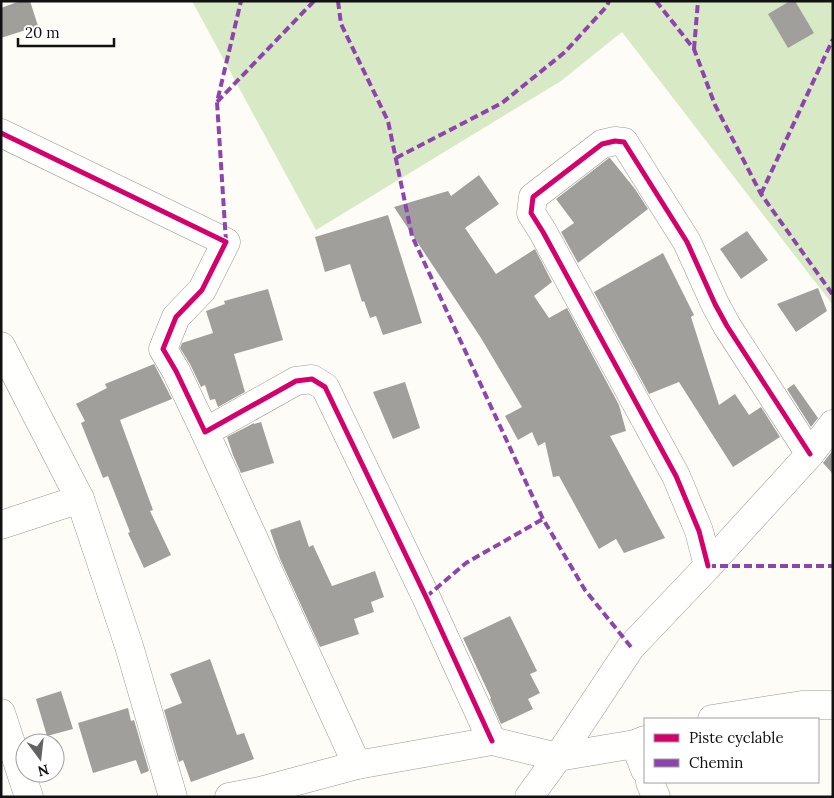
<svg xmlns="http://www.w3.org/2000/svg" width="834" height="798" font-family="Lora,serif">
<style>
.forest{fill:#d8eac5}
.building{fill:#a19f9c}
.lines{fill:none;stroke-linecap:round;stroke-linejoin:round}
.street-casing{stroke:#979795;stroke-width:29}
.street{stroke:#fffffe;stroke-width:28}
.quiet{stroke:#8e44ad;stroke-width:4;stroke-dasharray:8 4;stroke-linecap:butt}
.cycleway-casing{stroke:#fff;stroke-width:8}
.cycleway{stroke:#d6006c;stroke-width:5}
</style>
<rect width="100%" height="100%" fill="#fdfcf7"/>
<!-- forest -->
<path class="forest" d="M192 1H833V305L622 32 561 81 316 230Z"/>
<!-- building -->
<g class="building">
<path d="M20 1H30L38 26 1 38V8Z"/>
<path d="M790 1H795L814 33 788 48 768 14Z"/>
<path d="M609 158H610L635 189 648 209 578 263 561 232 574 223 556 199Z"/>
<path d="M479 175 499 204 465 228 496 274 535 249 552 282 534 296 549 318 567 308 619 405 626 431 610 436 665 538 624 553 616 539 599 549 559 476 553 477 545 442 538 446 532 432 518 440 505 416 522 407 481 338 394 207 448 191 451 196Z"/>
<path d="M388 215 422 323 383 335 376 316 370 318 364 301 362 302 350 264 325 272 315 237Z"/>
<path d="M747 231 768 260 741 279 720 249Z"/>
<path d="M663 253 694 315 691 317 719 405 735 394 749 415 761 407 780 437 733 467 679 382 649 394 594 292Z"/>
<path d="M818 288 827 311 796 332 777 304Z"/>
<path d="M268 289 283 340 234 354 245 392 218 407 215 399 210 400 205 385 201 387 190 364 180 348 182 343 213 333 206 311 225 304 224 301Z"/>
<path d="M154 364 172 399 120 420 153 510 150 511 171 555 144 568 128 533 130 532 108 476 103 478 81 423 85 421 76 404 107 388 105 384Z"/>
<path d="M405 382 420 428 393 439 373 392Z"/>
<path d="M794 384 818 418 811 427 787 389Z"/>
<path d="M261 422 274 463 241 473 233 455 227 437 254 423V424Z"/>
<path d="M833 450V474L823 463Z"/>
<path d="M300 520 309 547 313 545 332 586 375 571 384 597 371 602 374 612 354 619 359 634 320 647 280 559 270 530Z"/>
<path d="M510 616 537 671 530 674 540 693 528 699 533 709 501 724 490 699 491 698 463 638Z"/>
<path d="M210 659 237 735 244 733 254 759 191 782 183 760 179 762 164 710 182 703 170 674Z"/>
<path d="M61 691 73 729 47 736 36 699Z"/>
<path d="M128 708 131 721 134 720 149 771 141 774 136 760 93 773 78 723Z"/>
</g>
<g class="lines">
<!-- street casing -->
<g class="street-casing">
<g id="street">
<path d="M1 133 226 242 202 290 176 317 163 349 176 371 205 432 296 381 312 379 325 387 426 597 492 741"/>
<path d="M1 346 80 499 129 646 173 797"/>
<path d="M205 432 357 765"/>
<path d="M1 525 80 499"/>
<path d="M708 566 699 531 676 476 543 232 531 213 533 197 602 144 615 141 624 142 687 242 715 304 727 326 810 454"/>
<path d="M1 713 29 797"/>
<path d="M712 719 802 705H833"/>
<path d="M635 744 645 770"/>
<path d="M650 782 656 797"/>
<path d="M229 797 260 791 357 765 492 741 558 757 635 744 645 740"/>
<path d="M529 797 558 757 631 647 708 566 810 454 833 424"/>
</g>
</g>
<!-- street -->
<use href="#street" class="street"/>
<!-- quiet -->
<g class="quiet">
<path d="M338 1 341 24 388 121 412 236 543 519 585 590 631 647"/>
<path d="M656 1 694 49 715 105 761 194 833 295"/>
<path d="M694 49 698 1"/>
<path d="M217 102 314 1"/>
<path d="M396 158 502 103 565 52 607 6 609 1"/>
<path d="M761 194 833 39"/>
<path d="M226 242 217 102 241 1"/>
<path d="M708 566H833"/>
<path d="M426 597 466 563 543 519"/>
</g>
<!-- cycleway casing -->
<g class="cycleway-casing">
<g id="cycleway">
<path d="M1 133 226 242 202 290 176 317 163 349 176 371 205 432 296 381 312 379 325 387 426 597 492 741"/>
<path d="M708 566 699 531 676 476 543 232 531 213 533 197 602 144 615 141 624 142 687 242 715 304 727 326 810 454"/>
</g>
</g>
<!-- cycleway -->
<use href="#cycleway" class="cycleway"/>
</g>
<!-- border -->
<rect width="834" height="798" fill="none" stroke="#111111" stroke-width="5"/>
<!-- legend -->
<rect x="644" y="718" width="175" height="65" fill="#ffffff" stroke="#a0a0a0"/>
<rect x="654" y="734" width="25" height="8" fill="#d6006c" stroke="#a0a0a0"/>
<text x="689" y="743" font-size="15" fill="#111111">Piste cyclable</text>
<rect x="654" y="759" width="25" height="8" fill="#8e44ad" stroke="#a0a0a0"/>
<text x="689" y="768" font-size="15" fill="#111111">Chemin</text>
<!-- north arrow -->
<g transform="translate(40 758) rotate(165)"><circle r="24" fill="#ffffff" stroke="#a0a0a0"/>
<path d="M0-4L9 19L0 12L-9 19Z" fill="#646362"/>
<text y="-8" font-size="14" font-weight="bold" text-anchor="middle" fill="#111111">N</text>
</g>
<!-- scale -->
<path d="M18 38v8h96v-8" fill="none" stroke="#111111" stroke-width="2.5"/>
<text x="25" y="38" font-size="15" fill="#111111" stroke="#ffffff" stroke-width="4" paint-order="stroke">20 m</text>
</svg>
